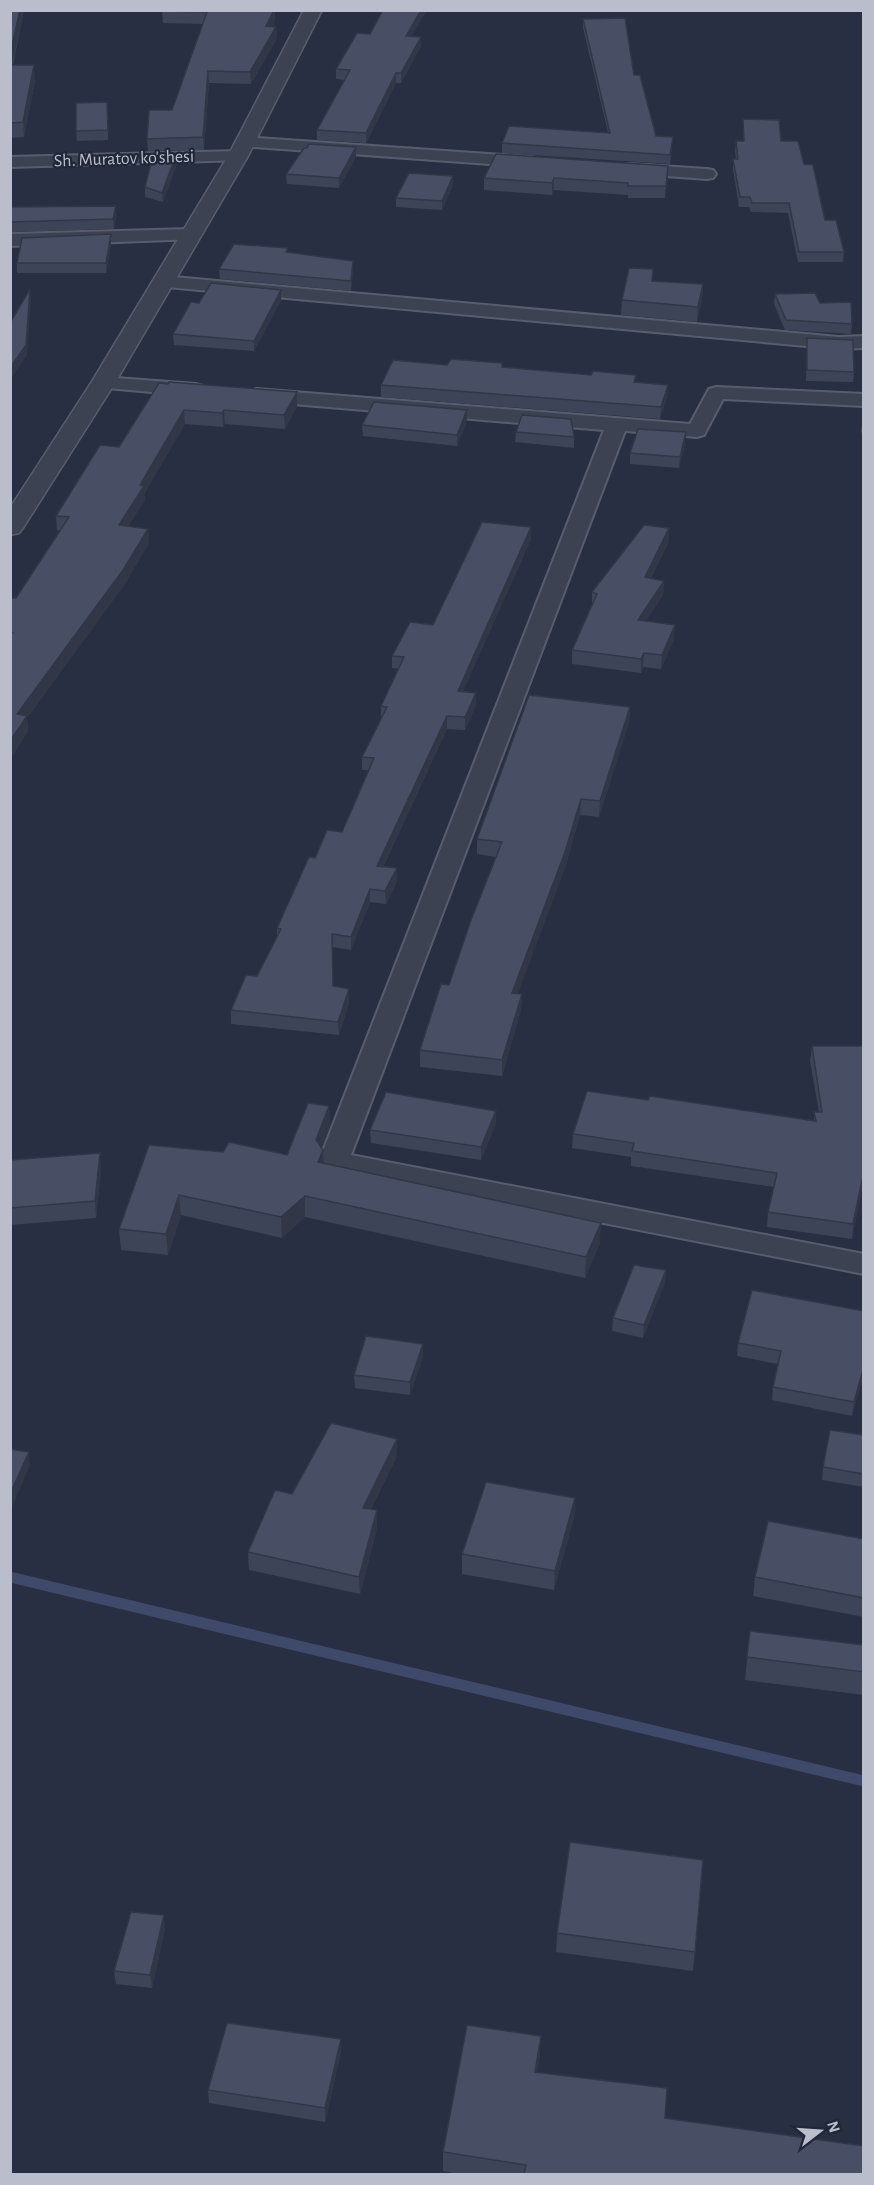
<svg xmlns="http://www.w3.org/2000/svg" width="874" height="2185" font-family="'Alegreya Sans',sans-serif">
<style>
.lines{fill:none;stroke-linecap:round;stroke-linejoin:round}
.stream{stroke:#3f4a6b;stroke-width:11}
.minor-casing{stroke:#585d6d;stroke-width:4}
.tertiary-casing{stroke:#585d6d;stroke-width:3}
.minor{fill:#3d4253;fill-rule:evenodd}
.tertiary{fill:#3d4253;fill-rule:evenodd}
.wall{fill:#3e4457}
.shaded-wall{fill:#323747}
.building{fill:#484f65;stroke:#323747;stroke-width:1.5}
.labels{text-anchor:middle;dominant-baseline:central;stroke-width:4.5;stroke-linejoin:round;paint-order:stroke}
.far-street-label{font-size:18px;fill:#babecc;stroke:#212738}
</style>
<rect width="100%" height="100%" fill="#282f43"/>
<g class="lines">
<!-- stream -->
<path class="stream" d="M10 1577 864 1781"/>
<!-- minor casing -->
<g class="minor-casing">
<g id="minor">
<path d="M245 137 530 157 536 158 539 162 536 166 530 167 239 146 236 142 239 138Z"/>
<path d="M238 151 244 152 247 156 244 160 10 167V157Z"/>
<path d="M630 164 707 169 713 170 716 174 713 178 707 179 624 173 621 169 624 165Z"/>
<path d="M190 229 197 231 199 235 197 239 10 246V234Z"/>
<path d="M163 276 839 337 864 336V348L839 349 156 286 153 282 156 278Z"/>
<path d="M103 377 196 384 203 386 206 390 203 394 196 396 96 387 93 383 96 379Z"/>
<path d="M716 387 864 394V406L723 399 704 435 697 437 625 431 351 1155 864 1254V1274L334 1170 324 1168 319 1161 604 430 257 401 250 399 247 395 250 391 257 389 690 424 709 389Z"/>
</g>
</g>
<!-- tertiary casing -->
<g class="tertiary-casing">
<path id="tertiary" d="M304 10H322L248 156 115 383 23 528 19 533 10 535V508L91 383 228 156Z"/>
</g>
<!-- minor -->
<use href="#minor" class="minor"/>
<!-- tertiary -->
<use href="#tertiary" class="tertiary"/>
</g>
<!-- wall -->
<g class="wall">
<path d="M10 10H24L13 65 35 80 24 137 10 138Z"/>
<path d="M162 10H275L274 24 272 26 276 27 277 38 251 84 209 83 204 150 148 151 147 139 172 110 203 24 163 23Z"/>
<path d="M383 10H427L411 36 421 46 401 83H396L366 143 317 140V130L345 80 336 79V69L370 34Z"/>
<path d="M583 19 634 75 656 136 673 137 670 164 502 153V143L608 132 583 28Z"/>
<path d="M108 112V140L77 141 76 131Z"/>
<path d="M743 119 781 141 804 164 825 220 844 252 843 262H798L788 213 751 212 749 207H739L733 169V159H736L735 151 736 141H743Z"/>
<path d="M176 155 177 164 163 202 145 197V187Z"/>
<path d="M356 157 339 188 287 184 286 174Z"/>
<path d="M668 166 665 198H628V195L554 190 552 195 484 190V178Z"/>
<path d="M453 185 442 210 396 207V198Z"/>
<path d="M10 207 116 216 114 229 10 232Z"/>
<path d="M111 244 106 273H17V263Z"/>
<path d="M288 253 353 271 351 291 220 279 219 269Z"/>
<path d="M652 281 703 284 702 299 697 322 621 315 622 300Z"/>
<path d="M775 294 820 303 852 324 851 334 785 330 774 304Z"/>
<path d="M281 300 254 351 174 345 173 334 199 303Z"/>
<path d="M807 338 854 372 853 382 806 381Z"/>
<path d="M447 365 502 367 636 382 667 397 660 419 381 397V385Z"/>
<path d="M159 383 297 406 285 429 225 424 223 427 185 424 144 494 145 500 128 526 148 529 149 543 124 585 27 718 28 731 10 759V598H16L60 531 57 530 56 516 119 447Z"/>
<path d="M467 410V421L457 446 363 436 362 425Z"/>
<path d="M863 418H864V441L861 431Z"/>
<path d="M516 432 574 437V448L515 442Z"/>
<path d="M685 443 679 468 630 464V453Z"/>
<path d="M531 539 463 691 476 693V705L465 730 447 729 383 867 397 868V881L386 904 370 902 351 950 332 947 333 986 349 1003 339 1035 231 1024V1010L257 976 277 937V928L315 858 342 832 369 770H362V757L381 719V706L399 669 392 668V656L433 625Z"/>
<path d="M669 541 651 578 664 581 663 595 646 621 674 639 661 669 643 667 641 673 572 664V650L592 606V592Z"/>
<path d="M630 707 629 722 599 817 580 815 565 868 517 994H522L521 1010 502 1076 420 1067V1050L449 985 496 857 477 854V839Z"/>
<path d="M812 1046H864V1177L852 1239 767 1227 768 1212 774 1187 631 1166V1157L572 1148 573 1134 648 1100 814 1121V1112H819L810 1061Z"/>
<path d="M329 1106 330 1127 322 1148 323 1150 324 1163 600 1243 585 1278 305 1217 282 1238 181 1215 168 1255 121 1250 119 1229 223 1152 287 1155Z"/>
<path d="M496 1123 481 1160 371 1143 370 1130Z"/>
<path d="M10 1160 101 1169 96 1218 10 1225Z"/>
<path d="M666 1270 665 1283 643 1338 612 1331 613 1318Z"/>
<path d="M864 1311V1373L852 1416 772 1400 773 1387 778 1364 737 1356 738 1343Z"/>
<path d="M423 1357 410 1395 355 1388 354 1375Z"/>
<path d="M864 1435V1487L822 1480 823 1467Z"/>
<path d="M397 1439V1456L371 1509 377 1528 360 1594 249 1570 248 1552 292 1494Z"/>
<path d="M575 1498 574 1517 554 1590 462 1574V1554Z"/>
<path d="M864 1539V1617L753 1596 755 1577Z"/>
<path d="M750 1631 864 1645V1695L745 1680Z"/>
<path d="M703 1860 693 1971 556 1952 557 1933Z"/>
<path d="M165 1928 152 1988 116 1984 114 1971Z"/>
<path d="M341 2039V2052L325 2122 209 2103 208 2090Z"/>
<path d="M540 2055 537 2072 665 2118 864 2175H462L443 2171V2152Z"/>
</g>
<!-- shaded-wall -->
<g class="shaded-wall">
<path d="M20 10H24L10 75V54Z"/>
<path d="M274 10H275L274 24 267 38 266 26Z"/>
<path d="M421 10H427L406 45V36Z"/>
<path d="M276 27 277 38 251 84 250 72Z"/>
<path d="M421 37V46L401 83V73Z"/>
<path d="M34 65 35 80 24 137 23 122Z"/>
<path d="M208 71 209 83 204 150 203 137Z"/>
<path d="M396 73V83L366 143V133Z"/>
<path d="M356 147V157L339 188V178Z"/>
<path d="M176 155 177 164 163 202 162 193Z"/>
<path d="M668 166V178L665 198 666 186Z"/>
<path d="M453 176V185L442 210V201Z"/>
<path d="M554 178V190L552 195V183Z"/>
<path d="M116 206V216L114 229 113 219Z"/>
<path d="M111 234V244L106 273V263Z"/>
<path d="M353 261V271L351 291V281Z"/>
<path d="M703 284 702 299 697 322 698 307Z"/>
<path d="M30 289 31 300 27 355 10 380V368Z"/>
<path d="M281 290V300L254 351V341Z"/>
<path d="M668 385 667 397 660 419 661 407Z"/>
<path d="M297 392V406L285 429 284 415Z"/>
<path d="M184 410 185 424 144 494 145 500 120 540 119 525 140 485Z"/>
<path d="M224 410 225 424 223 427 222 413Z"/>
<path d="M467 410V421L457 446V435Z"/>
<path d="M686 432 685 443 679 468 680 457Z"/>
<path d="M531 527V539L458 703V691Z"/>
<path d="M669 528V541L644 591 645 577Z"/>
<path d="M148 529 149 543 124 585 27 718 28 731 10 759V741L17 714Z"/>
<path d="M664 581 663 595 638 634V620Z"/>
<path d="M675 625 674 639 661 669 662 655Z"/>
<path d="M644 653 643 667 641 673V659Z"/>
<path d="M476 693V705L465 730V717Z"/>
<path d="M630 707 629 722 599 817 600 801Z"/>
<path d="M447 716V729L377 879V866Z"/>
<path d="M581 799 580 815 565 868 512 1009V993Z"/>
<path d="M397 868V881L386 904 385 891Z"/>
<path d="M370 889V902L351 950V937Z"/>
<path d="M349 989V1003L339 1035 338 1022Z"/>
<path d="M522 994 521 1010 502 1076V1060Z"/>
<path d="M329 1106 330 1127 317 1160 316 1140Z"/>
<path d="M496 1111V1123L481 1160V1147Z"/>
<path d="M323 1150 324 1170 318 1162Z"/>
<path d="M100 1153 101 1169 96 1218 95 1201Z"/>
<path d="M864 1171V1177L852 1239 853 1224Z"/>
<path d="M179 1195 181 1215 168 1255 166 1234Z"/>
<path d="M305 1196V1217L282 1238 281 1217Z"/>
<path d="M601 1223 600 1243 585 1278 586 1257Z"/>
<path d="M666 1270 665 1283 643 1338 644 1325Z"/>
<path d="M423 1344V1357L410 1395V1382Z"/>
<path d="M864 1366V1373L852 1416 854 1402Z"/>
<path d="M397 1439V1456L363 1525V1508Z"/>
<path d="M29 1452 30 1465 11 1510 10 1494Z"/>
<path d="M575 1498 574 1517 554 1590 555 1571Z"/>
<path d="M377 1510V1528L360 1594 359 1577Z"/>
<path d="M164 1915 165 1928 152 1988 150 1975Z"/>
<path d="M541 2036 540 2055 534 2091 535 2072Z"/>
<path d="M341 2039V2052L325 2122V2108Z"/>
</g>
<!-- building -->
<g class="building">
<path d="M10 10H20L10 54Z"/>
<path d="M162 10H274L266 26 276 27 250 72 208 71 203 137 147 139 149 110H172L207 12 162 11Z"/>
<path d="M383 10H421L406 36 421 37 401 73H396L366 133 317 130 350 70 336 69 357 33 370 34Z"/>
<path d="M625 18 634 75H640L656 136 673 137 670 155 502 143 509 126 610 133 583 19Z"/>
<path d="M10 65H34L23 122 10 123Z"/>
<path d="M107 102 108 130 76 131V103Z"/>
<path d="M743 119 779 120 781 141H798L804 164 813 165 825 220H836L844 252H799L789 203H752L750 197H740L733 159H738L736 141H744Z"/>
<path d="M309 144 356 147 339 178 286 174 304 148H307Z"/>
<path d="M496 154 668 166 666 186H628V183L554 178 552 183 484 178Z"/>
<path d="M153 155H176L162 193 145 187Z"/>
<path d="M409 173 453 176 442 201 396 198Z"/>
<path d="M116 206 113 219 10 222V207Z"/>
<path d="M111 234 106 263H17L22 238Z"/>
<path d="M234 244 288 248 286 252 353 261 351 281 219 269Z"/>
<path d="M629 268 653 269 652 281 703 284 698 307 622 300Z"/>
<path d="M211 283 281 290 254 341 173 334 191 302 199 303Z"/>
<path d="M30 289 26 345 10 368V323Z"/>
<path d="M815 293 820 303 851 302 852 324 786 320 775 294Z"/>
<path d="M807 338 853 340 854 372 807 370Z"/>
<path d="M451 359 502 363V367L591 375 593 371 636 375 634 382 668 385 661 407 381 385 393 360 447 365Z"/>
<path d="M169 382 297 392 284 415 224 410 222 413 184 410 140 485 144 486 119 525 148 529 123 570 17 714 27 716 10 741V635L12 633H10V598H16L69 517 56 516 100 445 119 447 159 383 168 384Z"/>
<path d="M374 402 467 410 457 435 362 425Z"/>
<path d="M522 415 571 419 574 437 516 432Z"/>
<path d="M638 429 686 432 680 457 630 453Z"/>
<path d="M482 522 531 527 458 691 476 693 465 717 447 716 377 866 397 868 385 891 370 889 351 937 332 934 333 986 349 989 338 1022 231 1010 246 975 257 976 281 929 277 928 309 857 315 858 327 830 342 832 374 758 362 757 387 707 381 706 404 657 392 656 410 622 433 625Z"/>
<path d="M644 525 669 528 645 577 664 581 638 620 675 625 662 655 644 653 641 659 572 650 597 594 592 592Z"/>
<path d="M529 695 630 707 600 801 581 799 565 852 512 993 522 994 502 1060 420 1050 441 984 449 985 471 920 502 842 477 839Z"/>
<path d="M812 1046H864V1171L853 1224 768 1212 777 1173 632 1151 634 1143 573 1134 587 1091 648 1100 650 1096 816 1121 814 1112H822Z"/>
<path d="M386 1092 496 1111 481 1147 370 1130Z"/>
<path d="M308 1103 329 1106 316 1140 323 1150 318 1162 601 1223 586 1257 305 1196 281 1217 179 1195 166 1234 119 1229 149 1145 223 1152 229 1142 287 1155Z"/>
<path d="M100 1153 95 1201 10 1208V1160Z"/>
<path d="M634 1265 666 1270 644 1325 613 1318Z"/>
<path d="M752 1290 864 1311V1366L854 1402 773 1387 781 1351 738 1343Z"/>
<path d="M366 1336 423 1344 410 1382 354 1375Z"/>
<path d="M331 1423 397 1439 363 1508 377 1510 359 1577 248 1552 275 1490 292 1494Z"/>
<path d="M830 1430 864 1435V1474L823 1467Z"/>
<path d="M10 1449 29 1452 10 1494Z"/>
<path d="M486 1482 575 1498 555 1571 462 1554Z"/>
<path d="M768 1521 864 1539V1598L755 1577Z"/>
<path d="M750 1631 864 1645V1672L747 1657Z"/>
<path d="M570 1842 703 1860 695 1952 557 1933Z"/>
<path d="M131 1912 164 1915 150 1975 114 1971Z"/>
<path d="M227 2023 341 2039 325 2108 208 2090Z"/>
<path d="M467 2025 541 2036 535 2072 667 2088 665 2118 864 2146V2175H524L526 2165 443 2152Z"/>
</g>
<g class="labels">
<!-- far-street labels -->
<g class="far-street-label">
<text transform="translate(124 159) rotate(-2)">Sh. Muratov ko'shesi</text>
</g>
</g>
<!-- border -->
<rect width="874" height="2185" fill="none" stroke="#babecc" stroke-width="24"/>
<!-- north arrow -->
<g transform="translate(820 2131) rotate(73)" stroke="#212738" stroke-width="4.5" paint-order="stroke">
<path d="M0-4.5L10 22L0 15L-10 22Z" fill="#babecc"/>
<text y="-9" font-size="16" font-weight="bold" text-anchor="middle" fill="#babecc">N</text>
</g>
</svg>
